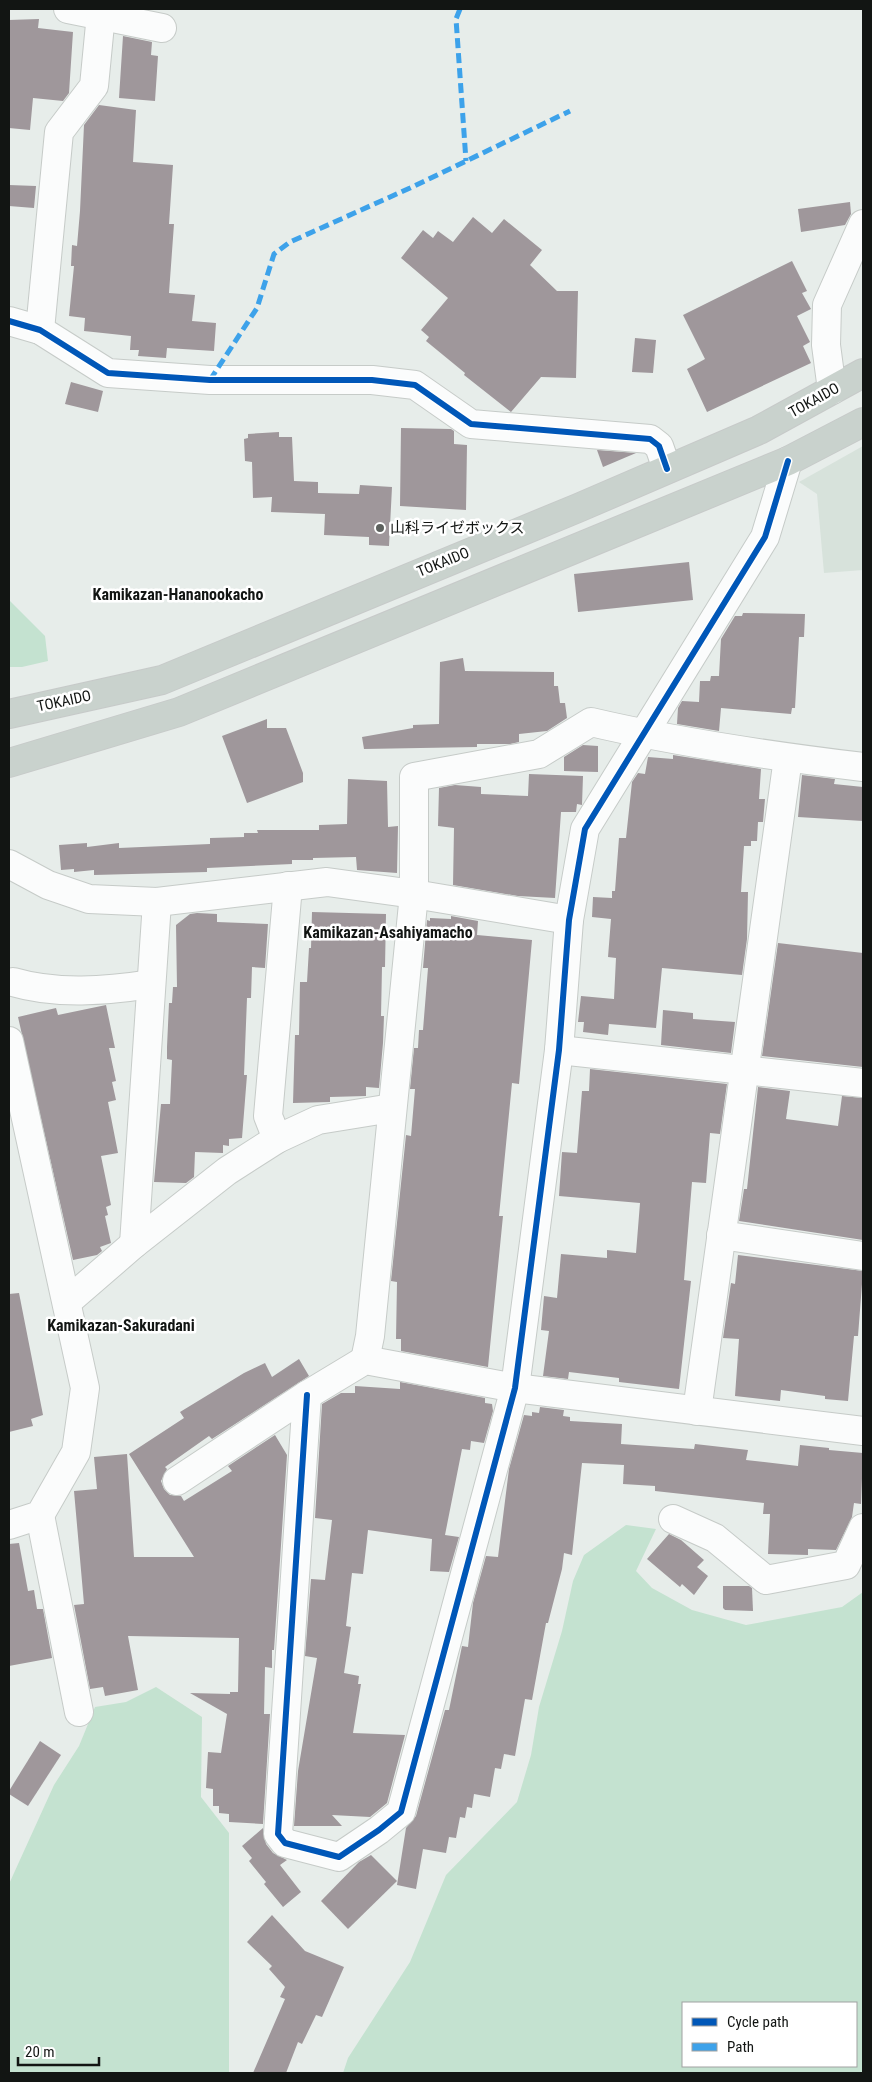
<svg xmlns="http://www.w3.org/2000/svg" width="872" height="2082" font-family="'Roboto Condensed','Noto Sans JP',sans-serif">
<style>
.built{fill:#d7e2db}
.green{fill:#c4e2d0;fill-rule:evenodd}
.building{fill:#9f979b}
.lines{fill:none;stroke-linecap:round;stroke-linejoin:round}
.street-casing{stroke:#c6cbc8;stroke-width:30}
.highway-casing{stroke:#c7cac9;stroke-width:30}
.street{stroke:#fbfcfc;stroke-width:28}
.highway{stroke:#c9d2cd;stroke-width:28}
.quiet{stroke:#3da2ea;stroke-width:5;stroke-dasharray:10 5;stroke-linecap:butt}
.cycleway-casing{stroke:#fff;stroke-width:9}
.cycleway{stroke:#0057b8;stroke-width:6}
.poi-dot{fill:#5d615e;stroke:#fff;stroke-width:2}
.labels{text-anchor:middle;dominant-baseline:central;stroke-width:5;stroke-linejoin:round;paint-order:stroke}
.street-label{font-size:15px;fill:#121513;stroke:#fff}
.poi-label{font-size:15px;fill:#121513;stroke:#fff;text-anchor:start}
.neighbourhood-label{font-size:16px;font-weight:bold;fill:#121513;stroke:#fff}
</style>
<rect width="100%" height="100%" fill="#e7edea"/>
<!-- built -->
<path class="built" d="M863 446V570L824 573 817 494 799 482Z"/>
<!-- green -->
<g class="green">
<path d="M9 600 45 636 48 661 22 667H9Z"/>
<path d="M626 1525 656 1529 636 1571 652 1588 692 1610 746 1625 842 1607 863 1592V2073H343L348 2058 410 1962 446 1875 517 1802 531 1755 539 1707 562 1631 573 1581 584 1555ZM683 2003H856V2066H683Z"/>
<path d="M156 1687 202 1717 201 1797 229 1833V2073H9V1884L54 1785 79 1746 95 1707 126 1702Z"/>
</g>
<!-- building -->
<g class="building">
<path d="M39 19 38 28 73 32 69 93 63 101 33 98 30 130 9 128V20Z"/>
<path d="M123 36 152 42 151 55 158 56 155 101 119 98Z"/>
<path d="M99 105 136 110 133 162 173 165 169 224H174L169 293 195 295 192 321 216 323 214 351 167 348 166 358 138 356 139 350H130L131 336 84 331 85 318 69 316 74 266H71L72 245 77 246 80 211 84 125Z"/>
<path d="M9 185 36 186 34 208 9 206Z"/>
<path d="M850 202 851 214 845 225 801 232 798 209Z"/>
<path d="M473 217 492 233 504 219 542 250 530 265 557 291H578L576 378 541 377 511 412 464 375 465 373 426 341 429 337 421 330 448 298 401 258 423 230 433 238 438 231 453 242Z"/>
<path d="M792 261 807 291 802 293 811 309 797 316 810 342 803 346 811 363 707 412 687 369 705 359 683 315Z"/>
<path d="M635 338 656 340 653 373 632 372Z"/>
<path d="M71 382 103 391 98 412 65 404Z"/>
<path d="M401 428 451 429 454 431V444L467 445 466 510 400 506Z"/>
<path d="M279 432V437H292L294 481 318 482V493L359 494 360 485 392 487 389 546 369 545V537L324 535 325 514 271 512 272 497 253 498 252 462 245 461 244 439 248 438V434Z"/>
<path d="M597 450 636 453 603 467Z"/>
<path d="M689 562 693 600 578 612 574 574Z"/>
<path d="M743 613 805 614 804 637H799L795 708H792L791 714 721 708 719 731 677 724 678 708 682 701 699 702 700 681H710L711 676H719L721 639 735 616H742Z"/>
<path d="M463 658 465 671 554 672V686H558L560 703H565L567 718 547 731 519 734V742L510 744H477V747L364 749 362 737 413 728V725L439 724 440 662Z"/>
<path d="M267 719V728H286L303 773V782L247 803 222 736Z"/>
<path d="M583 745 598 746V772L564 771V757Z"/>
<path d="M673 755 761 769 759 799H765L763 822H758L757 841H751V846H744L741 892H748L747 939 742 975 662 968 656 1028 609 1024 608 1035 583 1032 584 1022H578L581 996 614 999 616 958 608 957 611 919 592 917 593 897 612 898V891H615L619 838H626L632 782 638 773 645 774 648 757 673 759Z"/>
<path d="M529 774 583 776 582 805 577 804 576 812H561L555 898 518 896 453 885 454 828 438 826 439 788 455 785 481 787V794L528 796Z"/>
<path d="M802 775 835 779 834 784 863 787V821L798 817Z"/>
<path d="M348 779 387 781 388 827 398 826 397 873 357 870 356 857 313 858V860H292V864L207 868V872L94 875V870L74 872V869L61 870 59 845 87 843V847L119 843V848L210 844V838L244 837V833H258L257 830H319V825L347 824Z"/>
<path d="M312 912 386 914 385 967H382L381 1016H384L383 1043 379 1088 366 1087V1096L330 1097V1102L293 1103 295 1035H299L300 982H307L309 948H311Z"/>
<path d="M197 913 217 914V922L268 924 265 968 252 967 251 998H247L244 1075H247L242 1138 229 1139V1146L223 1145V1153L195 1152 194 1177 186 1183 154 1182 161 1104H170L172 1060 167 1059V1047L169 1003H172L173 987H177L176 925 190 914Z"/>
<path d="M451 916 478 921 477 935 532 940 519 1084 512 1083 499 1216H503L488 1367 401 1351V1339H396L397 1282 391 1281 406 1135 411 1136 415 1089H410L414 1048H418L419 1030H423L428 968H423L427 920 430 921V918L451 919Z"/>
<path d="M778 943 863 953V1067L762 1056Z"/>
<path d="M106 1005 115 1048H109L116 1081 112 1082 116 1100 108 1102 118 1153 101 1156 111 1205 106 1207 108 1215 105 1216 111 1243 100 1247 102 1251 97 1255 73 1260 18 1017 56 1008 58 1015Z"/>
<path d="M663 1010 693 1013V1019L735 1022 731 1053 661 1045Z"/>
<path d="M590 1069 727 1084 720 1134 710 1133 706 1183 692 1182 684 1280 691 1281 679 1389 619 1382V1378L569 1372 568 1379 543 1376 549 1331 541 1330 544 1296 557 1298 561 1254 607 1258V1250L636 1253 640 1203 559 1196 562 1152 577 1153 582 1091H589Z"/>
<path d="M758 1087 790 1091 786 1119 838 1126 842 1096 863 1098V1240L739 1221 744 1189H747Z"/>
<path d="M738 1255 863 1271 858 1336H854L848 1401 825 1399V1396L781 1390 780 1401 735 1396 739 1339 723 1338 731 1283 735 1284Z"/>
<path d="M19 1293 43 1415 31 1419 33 1426 9 1432V1294Z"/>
<path d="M299 1359 309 1376 212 1439 209 1436 165 1467 167 1469 161 1481 164 1489 170 1495 181 1496 184 1501 232 1471 228 1466 275 1435 287 1455 274 1650H272V1668L265 1667 264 1714H270L263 1824 229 1822V1814L219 1813V1806H213V1789L206 1788 208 1752 221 1753 227 1714 190 1693 230 1694V1692H238L239 1638 128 1636 138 1690 105 1696 103 1687 90 1689 74 1605 84 1604 74 1491 97 1489 94 1457 127 1454 134 1557H194L129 1454 184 1418 180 1412 244 1373 265 1363 272 1377Z"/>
<path d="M400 1382 485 1398V1403L492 1404 493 1411 484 1443 471 1441 470 1450 462 1449 445 1535 459 1537 449 1572 430 1571 432 1539 368 1530 363 1574 352 1573 346 1626 351 1627 344 1673 359 1676 358 1684H361L353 1733 405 1735 387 1803 370 1817 332 1815 342 1826H294L298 1771 317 1658 305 1656 311 1579 325 1580 332 1520 315 1518 322 1404 341 1393H355V1386L400 1389Z"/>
<path d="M540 1407 564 1410 563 1416 570 1417V1421L622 1424 621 1444 694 1449 695 1444 748 1450 746 1460 798 1466 800 1445 829 1448V1450L863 1453 861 1504 854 1503 852 1517 836 1550 808 1549V1555L768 1554 770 1514H763L764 1503 655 1491V1486L623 1484 624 1465 582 1463 572 1555 564 1553 562 1569 548 1623H546L532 1700 525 1699 515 1756 504 1754 501 1769 495 1768 490 1797 474 1794 472 1808 467 1807 465 1818 460 1817 456 1838 449 1837 446 1853 423 1849 416 1889 397 1885 406 1828 416 1816 445 1710H449L462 1646 468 1647 473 1603 486 1556 498 1557 509 1469 524 1415 532 1416V1412L539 1413Z"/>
<path d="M669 1534 681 1540 704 1560 697 1567 708 1576 694 1595 682 1584 680 1587 647 1559Z"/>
<path d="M19 1543 28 1591 34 1590 37 1609H43L52 1658 9 1666V1544Z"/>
<path d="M723 1586H749L752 1588 753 1611 725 1610 723 1608Z"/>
<path d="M40 1741 61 1755 28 1806 9 1794V1791Z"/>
<path d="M263 1828 266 1844 273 1853 287 1860 280 1865 301 1892 283 1907 264 1884 266 1882 249 1861 252 1858 242 1846Z"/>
<path d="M371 1855 397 1881 348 1929 321 1901 359 1862Z"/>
<path d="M272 1915 305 1951 344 1967 322 2017 316 2015 302 2044 298 2042 286 2073H253L285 1999 280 1997 285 1987 269 1969 272 1966 247 1942Z"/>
</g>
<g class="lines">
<!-- street casing -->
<g class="street-casing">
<g id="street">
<path d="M68 9 162 28"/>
<path d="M9 321 40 330 108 373 210 380H372L415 385 471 424 650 439 659 446 667 469"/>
<path d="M40 330 59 132 94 86 101 14"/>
<path d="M832 390 826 345 827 305 863 224"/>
<path d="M9 864 48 885 89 899 157 902 327 882 414 894 569 920"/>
<path d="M13 982C57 995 106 991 151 984"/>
<path d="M9 1041 85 1388 76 1452 40 1515 9 1525"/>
<path d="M559 1050 863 1083"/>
<path d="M277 1139 268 1116 288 886"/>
<path d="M721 1235 863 1256"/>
<path d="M134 1244 157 902"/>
<path d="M67 1302 134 1244 227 1171 277 1139 318 1120 392 1108"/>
<path d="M365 1360 370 1336 414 894V777L539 754 591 722C680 743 772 756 863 767"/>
<path d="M307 1395 278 1834 285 1843 339 1857 379 1830 401 1812 515 1388 559 1050 569 920 585 829 765 537 788 461"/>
<path d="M697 1411 788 758"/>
<path d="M177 1481 307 1395 365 1360 515 1388 863 1431"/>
<path d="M40 1515 79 1712"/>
<path d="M673 1519 715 1538 766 1580 846 1565 863 1528"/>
</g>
</g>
<!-- highway casing -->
<g class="highway-casing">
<g id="highway">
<path d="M9 714 162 680 578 508 759 430 863 373"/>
<path d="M9 763 179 712 788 461 863 422"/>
</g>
</g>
<!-- street -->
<use href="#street" class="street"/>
<!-- highway -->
<use href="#highway" class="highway"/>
<!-- quiet -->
<g class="quiet">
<path d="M460 9 456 19 466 161"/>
<path d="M210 380 257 308 274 254 290 242 410 188 570 111"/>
</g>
<!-- cycleway casing -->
<g class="cycleway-casing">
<g id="cycleway">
<path d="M9 321 40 330 108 373 210 380H372L415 385 471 424 650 439 659 446 667 469"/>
<path d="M307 1395 278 1834 285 1843 339 1857 379 1830 401 1812 515 1388 559 1050 569 920 585 829 765 537 788 461"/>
</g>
</g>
<!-- cycleway -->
<use href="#cycleway" class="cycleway"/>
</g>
<!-- markers -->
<circle class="poi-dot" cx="380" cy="528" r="5"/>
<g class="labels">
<!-- street labels -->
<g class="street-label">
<text transform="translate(814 400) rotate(-29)">TOKAIDO</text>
<text transform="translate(443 562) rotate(-22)">TOKAIDO</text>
<text transform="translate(64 701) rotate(-12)">TOKAIDO</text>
</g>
<!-- poi labels -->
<g class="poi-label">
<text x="390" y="528">山科ライゼボックス</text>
</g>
<!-- neighbourhood labels -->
<g class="neighbourhood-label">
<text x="178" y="594">Kamikazan-Hananookacho</text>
<text x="388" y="932">Kamikazan-Asahiyamacho</text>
<text x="121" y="1325">Kamikazan-Sakuradani</text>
</g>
</g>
<!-- border -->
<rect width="872" height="2082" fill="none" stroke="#121513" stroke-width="20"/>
<!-- legend -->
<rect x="682" y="2002" width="175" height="65" fill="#ffffff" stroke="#a0a1a1"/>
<rect x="692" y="2018" width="25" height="8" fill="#0057b8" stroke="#a0a1a1"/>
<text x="727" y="2027" font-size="15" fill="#121513">Cycle path</text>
<rect x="692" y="2043" width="25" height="8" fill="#3da2ea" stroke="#a0a1a1"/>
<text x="727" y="2052" font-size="15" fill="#121513">Path</text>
<!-- scale -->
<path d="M18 2057v8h81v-8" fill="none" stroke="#121513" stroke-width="2.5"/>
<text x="25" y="2057" font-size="15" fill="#121513" stroke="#ffffff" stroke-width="4" paint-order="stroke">20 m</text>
</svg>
